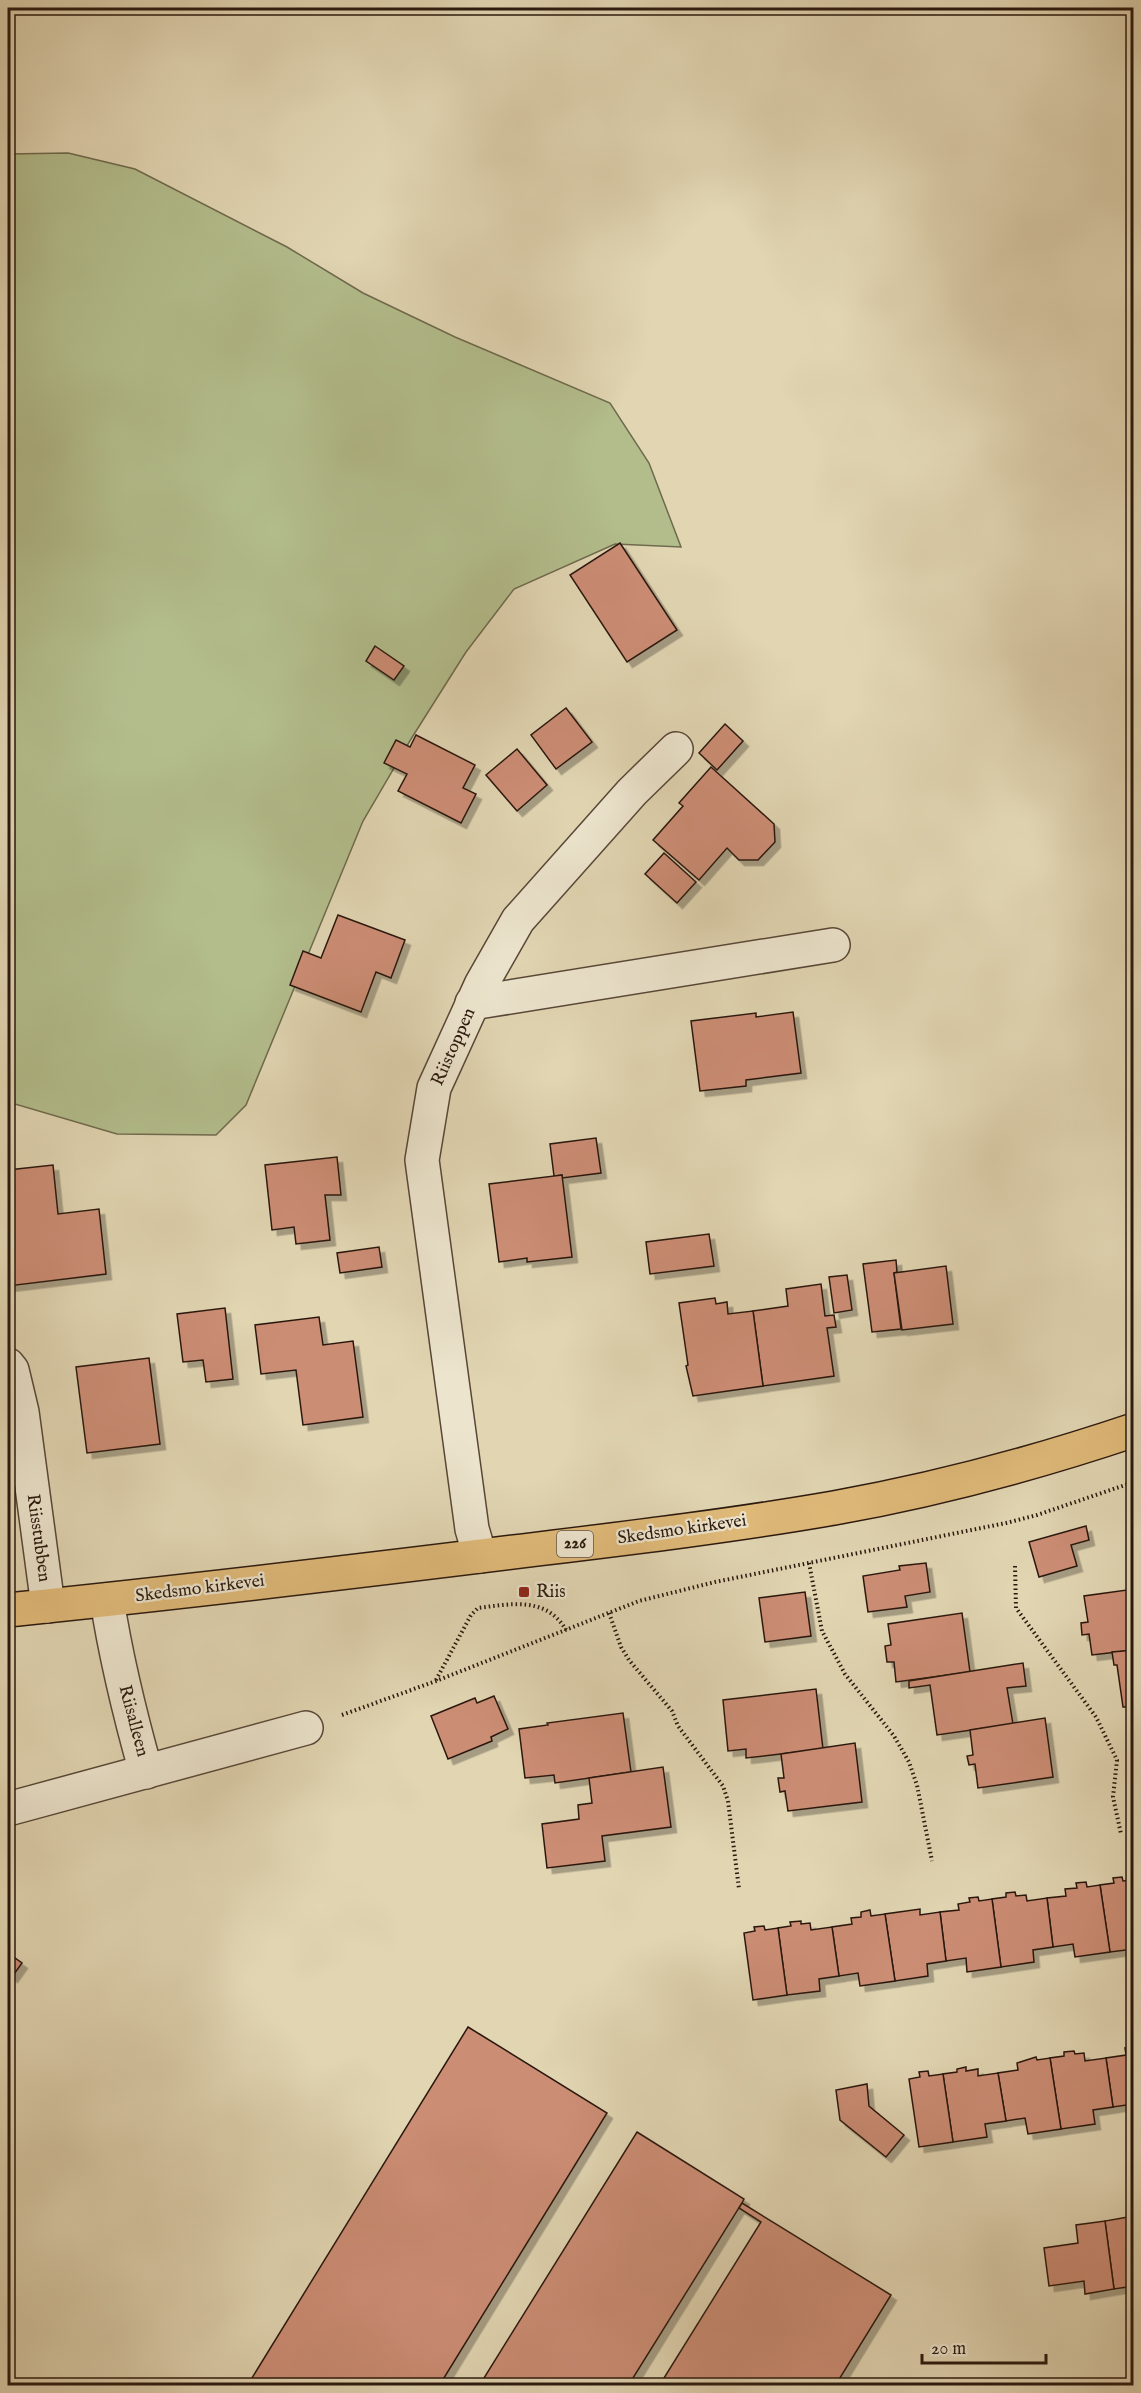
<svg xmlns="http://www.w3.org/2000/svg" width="1141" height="2393" font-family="'IM FELL English',serif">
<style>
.green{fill:#b3bd8c;stroke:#6e6a4d;stroke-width:1.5}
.building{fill:#cc8d74;stroke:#2a180e;stroke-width:1.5;filter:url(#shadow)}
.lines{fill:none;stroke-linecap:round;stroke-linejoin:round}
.minor-casing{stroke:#584737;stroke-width:36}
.highway-casing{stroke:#2a180e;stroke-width:36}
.path{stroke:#2a180e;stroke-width:4;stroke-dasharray:1.5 3;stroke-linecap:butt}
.minor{stroke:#ece4cd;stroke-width:33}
.highway{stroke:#e0ba79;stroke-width:33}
.poi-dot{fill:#8f2418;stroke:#ece4cd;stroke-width:2}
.labels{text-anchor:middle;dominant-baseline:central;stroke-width:4.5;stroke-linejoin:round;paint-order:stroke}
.shield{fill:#ece4cd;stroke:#645547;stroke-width:1.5}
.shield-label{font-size:16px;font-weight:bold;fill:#2a180e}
.street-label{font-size:18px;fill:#2a180e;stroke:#ece4cd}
.poi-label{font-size:18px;fill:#2a180e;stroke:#ece4cd;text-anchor:start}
</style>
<defs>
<filter id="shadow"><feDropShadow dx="5.5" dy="5.5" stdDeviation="0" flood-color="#0004"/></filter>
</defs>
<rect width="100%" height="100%" fill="#e1d5b2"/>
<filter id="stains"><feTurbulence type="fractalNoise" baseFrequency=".00333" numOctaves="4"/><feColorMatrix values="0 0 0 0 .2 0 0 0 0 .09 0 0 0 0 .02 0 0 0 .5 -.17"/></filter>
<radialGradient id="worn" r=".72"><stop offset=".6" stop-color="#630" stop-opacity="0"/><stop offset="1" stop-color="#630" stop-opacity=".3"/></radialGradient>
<!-- green -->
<path class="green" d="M68 153 135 169 287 247 363 293 455 337 610 403 649 463 681 547 615 544 514 589 466 652 411 739 363 821 246 1105 216 1135 117 1134 8 1102V154Z"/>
<!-- building -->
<g class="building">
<path d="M620 543 677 630 627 662 570 575Z"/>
<path d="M375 646 404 666 394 680 366 661Z"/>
<path d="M566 708 592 742 556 769 531 735Z"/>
<path d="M725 724 743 741 717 770 699 753Z"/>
<path d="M416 735 475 765 463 788 476 794 461 823 398 791 407 774 384 763 396 740 410 747Z"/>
<path d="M517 749 547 785 517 811 486 775Z"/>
<path d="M711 767 774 824 775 842 758 860H739L727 848 699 880 653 840 683 806 679 803Z"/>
<path d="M664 853 696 882 677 903 645 874Z"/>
<path d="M338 915 405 940 391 978 376 972 361 1012 290 985 303 951 321 958Z"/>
<path d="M793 1012 801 1073 746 1080V1086L700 1091 691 1021 756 1013V1017Z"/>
<path d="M596 1138 601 1173 562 1178V1175L554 1176 550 1144Z"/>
<path d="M337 1157 341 1195H325L330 1240 296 1244 294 1227 272 1230 265 1165Z"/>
<path d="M53 1165 58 1214 99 1209 106 1274 8 1286V1170Z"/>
<path d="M562 1175 572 1257 527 1262V1258L499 1262 489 1184Z"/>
<path d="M709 1234 714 1266 650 1274 646 1242Z"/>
<path d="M379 1247 382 1267 340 1273 337 1253Z"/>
<path d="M896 1260 897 1272 894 1273 901 1329 872 1332 863 1264Z"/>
<path d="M946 1266 953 1324 902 1330 894 1273Z"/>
<path d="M847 1275 852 1310 834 1313 829 1277Z"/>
<path d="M821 1284 825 1316 834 1315 836 1327 827 1328 834 1376 763 1386 753 1311 788 1306 786 1289Z"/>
<path d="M715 1298 716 1304 727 1302 728 1314 753 1311 763 1386 693 1396 686 1366 688 1365 679 1303Z"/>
<path d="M225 1308 233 1379 206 1382 203 1360 183 1362 177 1314Z"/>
<path d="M319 1317 323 1345 353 1341 363 1417 303 1425 296 1370 261 1374 255 1325Z"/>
<path d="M149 1358 160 1444 87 1453 76 1367Z"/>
<path d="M1086 1526 1089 1540 1071 1545 1077 1566 1039 1577 1029 1542Z"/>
<path d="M926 1563 930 1592 905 1596 907 1607 868 1612 863 1576 900 1570 899 1566Z"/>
<path d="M1134 1589V1650L1092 1655 1089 1634 1082 1635 1081 1623 1088 1622 1084 1596Z"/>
<path d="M805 1592 811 1636 765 1642 759 1598Z"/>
<path d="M962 1613 970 1672 896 1682 894 1662H887L885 1646 891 1645 888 1624Z"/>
<path d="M1134 1650V1707H1123L1117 1665H1114L1112 1652Z"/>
<path d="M1023 1663 1026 1686 1007 1688 1013 1724 937 1735 930 1685 909 1688V1681Z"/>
<path d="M816 1689 823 1749 746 1758V1749L728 1751 723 1700Z"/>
<path d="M494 1696 508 1729 491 1737 492 1741 448 1759 431 1716 475 1698 477 1703Z"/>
<path d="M623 1713 631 1772 555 1783 554 1775 525 1778 519 1729 548 1725 547 1723Z"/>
<path d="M1045 1718 1053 1777 978 1788 975 1764 969 1765 967 1756 973 1755 970 1730Z"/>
<path d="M855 1743 862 1802 788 1811 785 1791 780 1792 778 1778H784L781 1754Z"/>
<path d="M663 1767 671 1827 602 1836 605 1861 547 1868 542 1824 579 1819 578 1805 592 1803 589 1778Z"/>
<path d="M1122 1877 1123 1881 1134 1880V1949L1110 1952 1100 1885 1114 1883 1113 1878Z"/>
<path d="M1086 1882 1087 1887 1100 1885 1110 1952 1075 1957 1073 1944 1053 1947 1047 1898 1066 1896 1065 1889 1077 1888 1076 1883Z"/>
<path d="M1015 1892 1016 1896 1026 1895 1027 1901 1047 1898 1053 1947 1033 1950 1034 1962 1001 1967 992 1899 1006 1897V1893Z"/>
<path d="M978 1897 979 1901 992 1899 1001 1967 967 1972 966 1958 946 1961 940 1912 959 1910 958 1904 970 1902 969 1898Z"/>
<path d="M920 1909V1915L940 1912 946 1961 927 1964 928 1976 895 1981 885 1914Z"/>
<path d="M870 1910 871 1916 885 1914 895 1981 860 1986 858 1973 839 1976 832 1927 852 1924 851 1918 861 1917V1912Z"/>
<path d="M801 1921V1924L810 1923 811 1930 832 1927 839 1976 819 1979 820 1991 787 1995 778 1928 791 1926 790 1922Z"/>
<path d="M764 1926 765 1930 778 1928 787 1995 753 2000 744 1933 755 1931 754 1927Z"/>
<path d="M8 1953 22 1963 12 1977 8 1974Z"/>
<path d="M468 2027 607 2113 439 2386H247Z"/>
<path d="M1134 2047V2108L1133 2104 1113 2107 1106 2058 1126 2055 1125 2048Z"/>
<path d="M1074 2051 1075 2054 1084 2053 1085 2061 1106 2058 1113 2107 1093 2110 1095 2124 1061 2129 1050 2058 1064 2056V2052Z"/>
<path d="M1036 2057 1037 2060 1050 2058 1061 2129 1028 2134 1025 2118 1006 2121 998 2073 1018 2070 1017 2063Z"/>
<path d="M966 2067V2071L978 2069V2076L998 2073 1006 2121 985 2124 987 2137 953 2142 943 2074 957 2072V2069Z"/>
<path d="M928 2071 929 2076 943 2074 953 2142 919 2147 909 2079 920 2077 919 2072Z"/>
<path d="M867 2084 869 2106 904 2135 886 2157 840 2120 836 2090Z"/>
<path d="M637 2132 744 2199 742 2203 628 2386H479Z"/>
<path d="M742 2203 891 2295 835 2386H659L761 2222 739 2208Z"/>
<path d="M1134 2216V2286L1114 2289 1105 2221Z"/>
<path d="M1105 2221 1114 2289 1085 2294 1084 2281 1049 2286 1044 2248 1078 2243 1076 2225Z"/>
</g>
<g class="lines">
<!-- minor casing -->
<g class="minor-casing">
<g id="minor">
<path d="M472 1003 833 945"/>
<path d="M8 1365 12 1370 22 1412 48 1606"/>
<path d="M480 1556 472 1529 422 1160 434 1088 481 985 518 920 632 792 676 749"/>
<path d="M107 1600C116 1658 130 1715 146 1772"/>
<path d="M8 1809 306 1728"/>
</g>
</g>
<!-- highway casing -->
<g class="highway-casing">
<path id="highway" d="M8 1610C184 1592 361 1571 538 1549 637 1537 736 1525 834 1508 935 1490 1036 1463 1134 1430"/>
</g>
<!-- path -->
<g class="path">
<path d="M809 1563 822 1631 845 1674 894 1736 909 1762 917 1785 932 1861"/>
<path d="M1015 1566 1016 1608 1096 1717 1117 1760 1113 1797 1121 1834"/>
<path d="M609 1613 621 1647 629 1660 672 1711 678 1726 723 1786 728 1801 739 1889"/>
<path d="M436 1680 471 1615 478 1608C511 1604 546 1596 566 1630"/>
<path d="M342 1715 436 1681 639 1601 715 1582 1006 1523 1037 1515 1134 1482"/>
</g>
<!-- minor -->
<use href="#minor" class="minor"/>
<!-- highway -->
<use href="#highway" class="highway"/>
</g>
<!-- markers -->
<rect class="poi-dot" x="518" y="1586" width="12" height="12" rx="3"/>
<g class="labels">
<!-- shield labels -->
<rect class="shield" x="557" y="1531" width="36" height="26" rx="4.5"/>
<g class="shield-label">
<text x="575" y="1544">226</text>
</g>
<!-- street labels -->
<g class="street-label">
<text transform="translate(454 1047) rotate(-66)">Riistoppen</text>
<text transform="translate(682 1530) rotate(-8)">Skedsmo kirkevei</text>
<text transform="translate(38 1538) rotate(82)">Riisstubben</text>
<text transform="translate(200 1589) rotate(-7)">Skedsmo kirkevei</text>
<text transform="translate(133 1721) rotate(75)">Riisalleen</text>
</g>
<!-- poi labels -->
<g class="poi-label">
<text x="536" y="1592">Riis</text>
</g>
</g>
<!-- margin -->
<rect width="1141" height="2393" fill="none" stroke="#e1d5b2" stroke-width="30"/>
<rect x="9" y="9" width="1123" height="2375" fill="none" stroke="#2a180e" stroke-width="3"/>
<rect x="15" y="15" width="1111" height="2363" fill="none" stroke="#2a180e" stroke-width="1.5"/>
<!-- scale -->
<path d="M922 2354v9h124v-9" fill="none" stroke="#2a180e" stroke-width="3"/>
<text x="931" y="2354" font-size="18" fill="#2a180e" stroke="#ece4cd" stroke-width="4.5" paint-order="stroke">20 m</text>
<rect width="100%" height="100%" filter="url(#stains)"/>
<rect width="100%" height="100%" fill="url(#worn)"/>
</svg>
